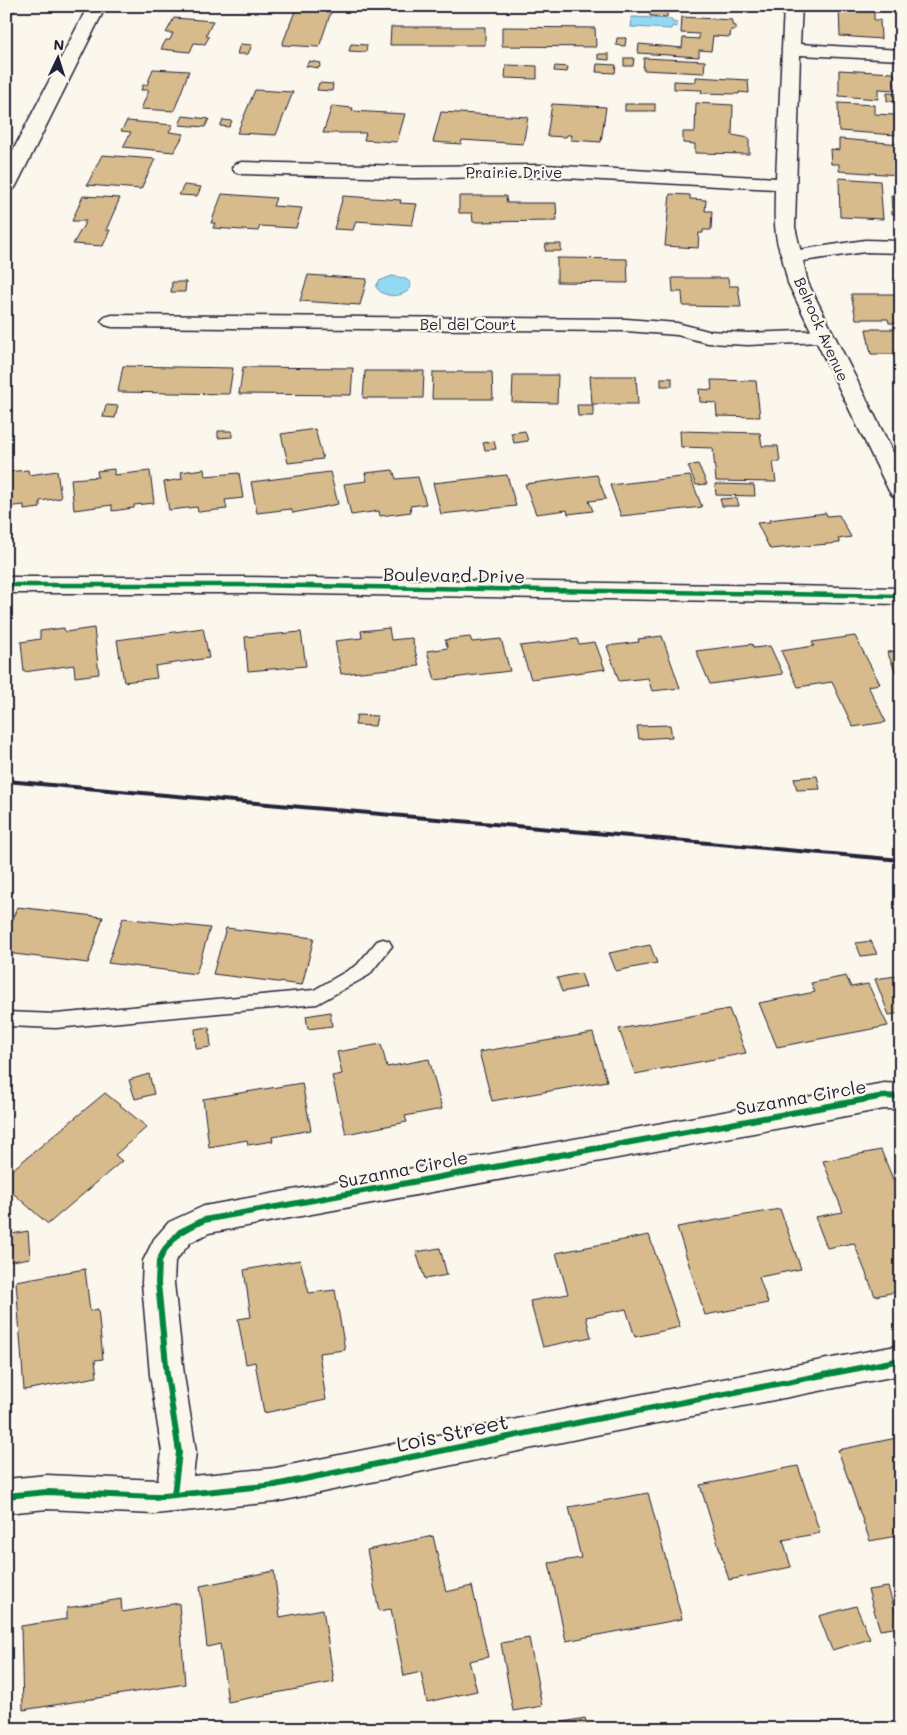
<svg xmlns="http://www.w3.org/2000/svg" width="907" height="1735" font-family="Mali,sans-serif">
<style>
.water{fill:#92daf4;stroke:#6590aa}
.building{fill:#d7bb8c;stroke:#22223b}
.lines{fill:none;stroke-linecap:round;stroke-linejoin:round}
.service-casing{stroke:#22223b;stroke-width:3}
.minor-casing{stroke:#22223b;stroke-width:3}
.tertiary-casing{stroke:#22223b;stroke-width:3}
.service{fill:#fbf7ec;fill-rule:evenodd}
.minor{fill:#fbf7ec;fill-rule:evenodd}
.tertiary{fill:#fbf7ec;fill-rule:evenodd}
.rail{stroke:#22223b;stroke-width:4}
.cycleway-far1-casing{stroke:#fbf7ec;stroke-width:8}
.cycleway-casing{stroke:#fbf7ec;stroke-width:9}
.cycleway-far1{stroke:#00873e;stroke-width:4.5}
.cycleway{stroke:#00873e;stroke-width:6}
.labels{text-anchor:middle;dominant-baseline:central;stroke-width:4.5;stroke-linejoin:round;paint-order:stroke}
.far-street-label{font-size:15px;fill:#22223b;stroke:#fbf7ec}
.street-label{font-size:18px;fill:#22223b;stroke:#fbf7ec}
.near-street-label{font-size:21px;fill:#22223b;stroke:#fbf7ec}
</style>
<rect width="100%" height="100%" fill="#fbf7ec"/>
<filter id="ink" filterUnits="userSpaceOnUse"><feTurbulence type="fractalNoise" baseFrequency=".02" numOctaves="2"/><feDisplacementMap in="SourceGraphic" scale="10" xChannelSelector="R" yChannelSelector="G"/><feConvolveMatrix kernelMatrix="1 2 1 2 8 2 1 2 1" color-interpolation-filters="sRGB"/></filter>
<g filter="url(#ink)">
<!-- water -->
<g class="water">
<path d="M632 17 672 19V22L677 23V27L672 26 671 29 631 27Z"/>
<path d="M392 276 404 278 411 283 410 289C401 298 383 298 376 287L379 281Z"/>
</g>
<!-- building -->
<g class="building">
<path d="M6 6H17L9 20H6Z"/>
<path d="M297 6H333L319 47 282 45Z"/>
<path d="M839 6H874V20H880L881 39 840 36Z"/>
<path d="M650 11 667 12V17L650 16Z"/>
<path d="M682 17 732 20V25L736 26V30H731L730 37 713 36 711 51 699 50V57L638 53 639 44 682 48 683 38 699 39V34L681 33Z"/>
<path d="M174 18 213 21 206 36 209 37 205 44 194 43 190 52 161 49 166 40H170L173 33H166Z"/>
<path d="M391 27H485V45H390Z"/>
<path d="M502 27 595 28 596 47 502 46Z"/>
<path d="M617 38H626L625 46 616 45Z"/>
<path d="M240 44 252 45 248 54H237Z"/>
<path d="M351 44 367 45 366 52 349 51Z"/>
<path d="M598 54H609V60L598 59Z"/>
<path d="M624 58H634L633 66H624Z"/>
<path d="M644 58 705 61 704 73 643 70Z"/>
<path d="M309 61 321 63 319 68 306 66Z"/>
<path d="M597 64 616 65 615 73 596 72Z"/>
<path d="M506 65 537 66V79L505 78Z"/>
<path d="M555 66 568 67 567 72 554 71Z"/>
<path d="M153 69 189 71 174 111 141 109 149 90H141L143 85H147Z"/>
<path d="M839 70 894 73 895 90 878 89V99L839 96Z"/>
<path d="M696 77 748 80 749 93 739 92V94L701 93 702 90 674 89V81L696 82Z"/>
<path d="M319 83 333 84 332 91 317 90Z"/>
<path d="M255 90 293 92 276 135 237 133Z"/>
<path d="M887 93 901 94V102L887 101Z"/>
<path d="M696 103 733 105 732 135 749 138V154L695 153V144L683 143V132H695Z"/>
<path d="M838 103 874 105V114L895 115 896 135 839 131Z"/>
<path d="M552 104 606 107 601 142 571 140 572 135H567L566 137 547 136Z"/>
<rect x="625" y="104" width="30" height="7"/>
<path d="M332 106 353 108 352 111 405 114 397 142 364 140 366 133H323Z"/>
<path d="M441 112 528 117 523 144 462 140 461 144 433 142Z"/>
<path d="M183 116 209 119 205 127 179 125Z"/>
<path d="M223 120 232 121 229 127 220 126Z"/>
<path d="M127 121 173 125 169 132 184 134 174 152 123 147 131 132 121 131Z"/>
<path d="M839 139 901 144V154H898L899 175 839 171V164H831L830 149 839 150Z"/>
<path d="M102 155 155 159 141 189 87 185Z"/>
<path d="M839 178 880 181 883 219 840 217Z"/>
<path d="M184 185 201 187 197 196 179 195Z"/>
<path d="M222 194 276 198 273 206 302 208 296 228 260 226 258 231 213 228 215 223H211Z"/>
<path d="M670 194 690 195V199L706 200 705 211H712L711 230H703V233H699L698 248 665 246Z"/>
<path d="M891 195 901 196V215L892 214Z"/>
<path d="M83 196 120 198 106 230H110L103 246 73 244 86 221H72Z"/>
<path d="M343 196 401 200 400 203 417 204 412 225 356 221 353 230 334 229Z"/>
<path d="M459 196H506L507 203H556L557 221 473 222 472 213H459Z"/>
<path d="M546 244H561V251H545Z"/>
<path d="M557 258 627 259 628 283 557 282Z"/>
<path d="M308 275 367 279 360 305 300 301Z"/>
<path d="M672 278H728L729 286H738L741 307 683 306 682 292H673Z"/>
<path d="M172 282H186L185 292H171Z"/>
<path d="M851 294H901V323H889L888 319H856Z"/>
<path d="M866 329H901V354H871Z"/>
<path d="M123 366 233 368 229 394 118 392Z"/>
<path d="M243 367 353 368 351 395 239 394Z"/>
<path d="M365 371H424L423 398H363Z"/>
<path d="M433 372H492L493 399H432Z"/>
<path d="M513 375H558L557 403 512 402Z"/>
<path d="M590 376H636L638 404H592Z"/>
<rect x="661" y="378" width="11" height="8"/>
<path d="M711 380 756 381 760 417 717 416 716 403 700 402 699 389 712 390Z"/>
<path d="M106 405 118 406 115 418 103 417Z"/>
<path d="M577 405H593V416H578Z"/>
<path d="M315 429 323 459 288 463 281 434Z"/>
<path d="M218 431H232V437L218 438Z"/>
<path d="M525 431 528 441 514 443 511 433Z"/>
<path d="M680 431 760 433 762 446H778L780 462H773L776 482 716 481 713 448 681 447Z"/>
<path d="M494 441 496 449 485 450 483 443Z"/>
<path d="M698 464 707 484 696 485 688 466Z"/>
<path d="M114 469V475L150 471 154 503 134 505V508L112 511V505L74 510 71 479 98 477 97 471Z"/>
<path d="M204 469 205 476 239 473 243 498 225 500 227 509 198 512 197 507 169 510 164 482 182 479 181 472Z"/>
<path d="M28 470 29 475 57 471 61 498 40 501V508L24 510V505L6 507V472Z"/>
<path d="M393 470 396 479 418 477 426 504 410 506 411 512 380 516 379 511 351 515 344 484 367 481 365 473Z"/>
<path d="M330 472 338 504 293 513 291 509 257 513 251 482Z"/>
<path d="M507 475 516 506 441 514 433 483Z"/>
<path d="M597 475 606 499 589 501 593 511 568 514 567 510 536 514 525 484Z"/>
<path d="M690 476 702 507 621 516 610 485Z"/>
<path d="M715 484 754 485 755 496 716 495Z"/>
<path d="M737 498 739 506H722L720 499Z"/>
<path d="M826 513 827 516 839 515 851 537 838 539 840 543 770 549 757 523 770 522 769 520Z"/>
<path d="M64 628 65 632 94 628 99 674 75 677 74 665 24 672 21 642 40 639V631Z"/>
<path d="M203 628 209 658 155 666 157 678 124 682 117 640Z"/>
<path d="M389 628 391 640 412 638 419 666 341 674 335 641 362 638 361 631Z"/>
<path d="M301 632 306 666 248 671 245 637Z"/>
<path d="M662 636 680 688 652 691 648 678 619 681 607 646 639 642 638 639Z"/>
<path d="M855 636 880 684 868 686 886 722 853 727 832 682 798 687 781 651 814 646 812 642Z"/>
<path d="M470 637 472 642 501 639 510 671 435 680 427 651 448 648 445 640Z"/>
<path d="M577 639 579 644 595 642 605 669 531 679 520 646Z"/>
<path d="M752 644 754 648 770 646 783 674 710 684 696 651Z"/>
<path d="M901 651V684L887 652Z"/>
<path d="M357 715 377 716 375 726 355 725Z"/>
<path d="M670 725 672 737 639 739 637 726Z"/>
<path d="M817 776 820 789 797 790 794 778Z"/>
<path d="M17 907 103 917 88 963 6 953V936Z"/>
<path d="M123 918 210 928 196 974 108 963Z"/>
<path d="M226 928 314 938 302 985 213 974Z"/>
<path d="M871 941 877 954 861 956 856 943Z"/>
<path d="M650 945 657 963 616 971 609 953Z"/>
<path d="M581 973 586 987 562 992 557 978Z"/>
<path d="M846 976 851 987 868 984 888 1026 777 1047 759 1003 815 992 811 983Z"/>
<path d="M896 976 901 988V1013L889 1015 875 979Z"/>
<path d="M729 1009 746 1053 635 1074 619 1029Z"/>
<path d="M330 1012 332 1026 308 1029 306 1016Z"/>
<path d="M209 1027 211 1047 196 1049 195 1029Z"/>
<path d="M593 1033 607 1081 492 1101 479 1052Z"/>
<path d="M381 1044 387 1067 429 1059 442 1109 405 1116 407 1122 346 1134 332 1076 342 1074 337 1052Z"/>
<path d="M149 1074 154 1094 135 1099 129 1080Z"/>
<path d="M302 1083 311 1130 272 1137 273 1141 248 1145 247 1140 209 1147 203 1099Z"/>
<path d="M105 1093 147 1127 115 1155 122 1161 48 1224 6 1187V1175Z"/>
<path d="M881 1150 895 1184 901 1183V1291L875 1296 854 1243 827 1248 815 1217 843 1212 823 1161Z"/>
<path d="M780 1209 801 1269 759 1277 768 1303 705 1315 677 1227Z"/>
<path d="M28 1231 30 1258 6 1262V1235Z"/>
<path d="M649 1235 680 1327 635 1337 626 1309 586 1317 591 1337 543 1347 530 1301 568 1294 556 1253Z"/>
<path d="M440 1248 447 1275 425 1279 416 1252Z"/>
<path d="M300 1260 309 1293 335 1290 345 1350 319 1353 326 1400 264 1413 255 1362 246 1364 238 1319 251 1317 244 1270Z"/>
<path d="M85 1269 90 1311 98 1309 103 1359 95 1360 97 1377 24 1390 16 1281Z"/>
<path d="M901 1437V1508L894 1510 901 1535 870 1541 838 1450Z"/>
<path d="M798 1466 820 1533 783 1540 791 1567 729 1580 700 1485Z"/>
<path d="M648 1493 682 1619 566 1641 549 1563 581 1558 569 1507Z"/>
<path d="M433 1536 446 1592 472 1586 488 1657 469 1661 477 1691 427 1702 421 1672 404 1676 391 1609 379 1611 367 1550Z"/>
<path d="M274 1571 280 1617 323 1609 334 1682 228 1702 220 1644 207 1647 200 1586Z"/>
<path d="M888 1587 900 1627 880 1630 868 1590Z"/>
<path d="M121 1599 122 1612 179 1603 185 1684 23 1710 21 1626 67 1619V1608Z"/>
<path d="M856 1606 870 1639 832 1650 819 1616Z"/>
<path d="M529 1638 542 1706 513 1711 501 1643Z"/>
<path d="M585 1718 588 1729H560L558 1723Z"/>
</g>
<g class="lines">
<!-- service casing -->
<g class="service-casing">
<path id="service" d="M383 939 389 941 392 946 369 975 317 1004 56 1028 6 1026V1012L56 1014 314 990 357 965 377 941Z"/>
</g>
<!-- minor casing -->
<g class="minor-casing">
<g id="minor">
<path d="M88 6H106L16 186 13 190 6 192V164Z"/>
<path d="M784 6H802L800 44 901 50V60L800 55 795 227 802 257 799 261 792 263 785 261C772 242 775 211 775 189L545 177 412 178 242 174 235 172 232 168 235 164 242 162 412 166 545 165 776 178Z"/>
<path d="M112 315 626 319 677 323 708 331 748 333 823 330 831 331 834 336 831 341 823 342 748 345 708 343 677 335 626 331 112 327 105 325 101 321 105 317Z"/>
<path d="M6 577H241L901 588V604L241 593H6Z"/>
<path d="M884 1083 901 1084V1109H884L209 1233 191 1242 175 1261 174 1283 184 1375 196 1452 193 1476 275 1468 591 1404 901 1345V1375L591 1436 275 1502 154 1514 47 1509 6 1513V1479L47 1475 158 1480 162 1452 150 1375 142 1283 143 1261 154 1239 169 1222 204 1206Z"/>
</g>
</g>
<!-- tertiary casing -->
<g class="tertiary-casing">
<path id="tertiary" d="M865 240 901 241V253L865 252 803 261 808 283 901 468V498L893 496 889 491 788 283 782 257 785 253 792 251Z"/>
</g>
<!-- service -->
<use href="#service" class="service"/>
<!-- minor -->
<use href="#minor" class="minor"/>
<!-- tertiary -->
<use href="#tertiary" class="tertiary"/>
<!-- rail -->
<path class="rail" d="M6 781 901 860"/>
<!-- cycleway-far1 casing -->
<g class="cycleway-far1-casing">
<path id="cycleway-far1" d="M6 585H241L901 596"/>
</g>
<!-- cycleway casing -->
<g class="cycleway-casing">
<g id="cycleway">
<path d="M174 1495 179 1452 167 1375 158 1283 159 1261 165 1249 180 1232 204 1220 884 1096 901 1097"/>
<path d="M6 1496 47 1492 154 1497 275 1485 591 1420 901 1360"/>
</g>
</g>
<!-- cycleway-far1 -->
<use href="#cycleway-far1" class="cycleway-far1"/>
<!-- cycleway -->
<use href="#cycleway" class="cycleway"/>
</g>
</g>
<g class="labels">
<!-- far-street labels -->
<g class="far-street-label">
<text x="514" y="172">Prairie Drive</text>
<text x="468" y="324">Bel del Court</text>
<text transform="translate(822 329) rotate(66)">Belrock Avenue</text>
</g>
<!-- street labels -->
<g class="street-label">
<text transform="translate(454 575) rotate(1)">Boulevard Drive</text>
<text transform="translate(801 1097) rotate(-10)">Suzanna Circle</text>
<text transform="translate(403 1169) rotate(-11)">Suzanna Circle</text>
</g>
<!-- near-street labels -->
<g class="near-street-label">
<text transform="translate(452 1432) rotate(-12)">Lois Street</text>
</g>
</g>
<!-- margin -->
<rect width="907" height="1735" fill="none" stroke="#fbf7ec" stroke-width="25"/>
<rect x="12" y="12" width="882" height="1710" fill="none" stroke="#22223b" stroke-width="2" filter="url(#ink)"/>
<!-- north arrow -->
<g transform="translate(58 58) rotate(4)" stroke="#fbf7ec" stroke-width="4" paint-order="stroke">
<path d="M0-4L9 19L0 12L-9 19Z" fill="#22223b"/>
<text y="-8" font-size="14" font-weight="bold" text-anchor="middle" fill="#22223b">N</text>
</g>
</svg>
